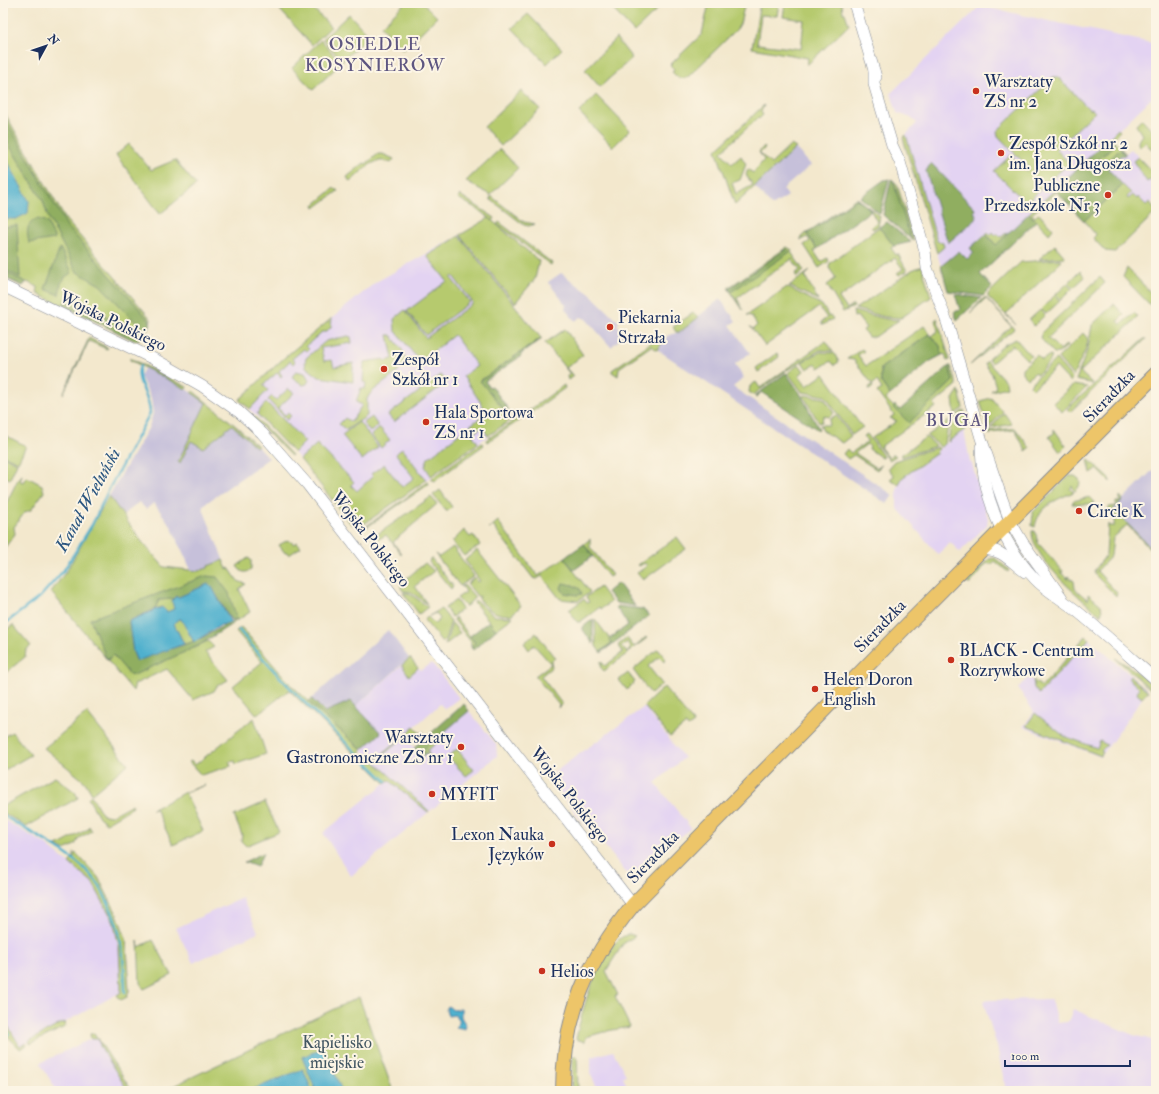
<svg xmlns="http://www.w3.org/2000/svg" width="1159" height="1094" font-family="'IM FELL Double Pica',serif">
<style>
.built{fill:#e3d3f2}
.industrial{fill:#c6c0da}
.green{fill:#b6ca6e;stroke:#687c66}
.forest{fill:#90ae61;stroke:#566e60}
.water{fill:#4fb0ce;stroke:#357096}
.lines{fill:none;stroke-linecap:round;stroke-linejoin:round}
.stream{stroke:#4fb0ce;stroke-width:2.5}
.minor-casing{stroke:#878c96;stroke-width:12}
.major-casing{stroke:#878c96;stroke-width:16}
.minor{stroke:#fff;stroke-width:11}
.major{stroke:#edc569;stroke-width:14}
.poi-dot{fill:#c8321e;stroke:#fcf5e5;stroke-width:1.5}
.labels{text-anchor:middle;dominant-baseline:central;stroke-width:4;stroke-linejoin:round;paint-order:stroke}
.poi-label{font-size:17px;fill:#1b2f5e;stroke:#fcf5e5;text-anchor:start}
.street-label{font-size:17px;fill:#1b2f5e;stroke:#fcf5e5}
.park-label{font-size:17px;fill:#425662;stroke:#fcf5e5}
.neighbourhood-label{font-size:18px;letter-spacing:1px;fill:#5e5681;stroke:#fcf5e5}
.water-label{font-size:18px;font-style:italic;fill:#2b5680;stroke:#fcf5e5}
</style>
<rect width="100%" height="100%" fill="#fcf5e5"/>
<filter id="ink" filterUnits="userSpaceOnUse"><feTurbulence type="fractalNoise" baseFrequency=".025" numOctaves="2"/><feDisplacementMap in="SourceGraphic" scale="8" xChannelSelector="R" yChannelSelector="G"/><feConvolveMatrix kernelMatrix="1 2 1 2 8 2 1 2 1" color-interpolation-filters="sRGB"/></filter>
<filter id="wash" filterUnits="userSpaceOnUse"><feTurbulence type="fractalNoise" baseFrequency=".012" numOctaves="4" result="noise"/><feDisplacementMap in="SourceGraphic" scale="16" xChannelSelector="R" yChannelSelector="G"/><feGaussianBlur stdDeviation="0.9" result="paint"/><feColorMatrix in="noise" values="0 0 0 0 0 0 0 0 0 0 0 0 0 0 0 0 0 1.4 0 .05"/><feComposite in="paint" operator="in"/></filter>
<g filter="url(#wash)">
<rect width="100%" height="100%" fill="#f3e8cd"/>
<!-- built -->
<g class="built">
<path d="M980 6 1156 44V94L1110 138 1125 154 1131 149 1156 176V198L1151 203 1156 212 1112 251 1055 190 948 290 903 138 917 123 911 118 897 113 891 93Z"/>
<path d="M460 235 541 338 481 380 512 419 364 524H351L314 475 281 438 239 400 285 357 376 282Z"/>
<path d="M964 430 970 462 972 464 988 518 987 525 960 552 950 542 938 554 897 508V489L902 478 936 454 939 449Z"/>
<path d="M1085 636 1148 690 1101 757 1023 727 1034 712 1018 688 1027 679 1030 678 1042 687Z"/>
<path d="M432 663 459 698 445 709 440 704 404 736 422 757 423 750 469 711 496 744 497 756 351 876 323 833 389 780 362 750 380 733 356 706 402 665 409 676 419 668 421 670Z"/>
<path d="M644 707 684 758 655 783 691 828 631 879 594 832 587 828 548 777Z"/>
<path d="M3 819 45 844 92 882 113 920 119 946 121 992 21 1046 3 1017Z"/>
<path d="M242 898 258 932 193 963 176 928Z"/>
<path d="M1051 999 1057 1023 1068 1022 1073 1009 1133 1035 1156 1041V1091H1006L997 1046 983 1001 991 1000Z"/>
<path d="M95 1037 99 1039 100 1046 128 1091H57L40 1063Z"/>
<path d="M613 1051 626 1075 623 1076 628 1089 623 1091H598L591 1074V1057Z"/>
</g>
<!-- industrial -->
<g class="industrial">
<path d="M795 148 811 165 783 189 788 196 772 206 754 186Z"/>
<path d="M561 273 590 294 619 322 617 325 625 334 611 347 586 319 581 317 575 321 565 309 566 305 548 282Z"/>
<path d="M720 299 736 321 730 325 750 353 735 364 744 378 733 387 893 495 887 504 658 350 667 336 679 332Z"/>
<path d="M145 367 186 389 202 400 236 426 269 458 202 506 225 564 198 571 191 570 171 526 154 503 146 509 139 502 123 515 109 496 149 427 153 413 151 398 140 376Z"/>
<path d="M1156 467V553L1113 509Z"/>
<path d="M388 630 409 658 335 725 308 702Z"/>
</g>
<!-- green -->
<g class="green">
<path d="M287 3H308L331 27 312 45 280 10Z"/>
<path d="M405 3H423L437 17 403 50 381 26Z"/>
<path d="M607 3H664L634 32Z"/>
<path d="M709 3H745L740 24 737 29 689 76C681 81 677 77 672 72L674 69 670 65 702 34Z"/>
<path d="M760 3H779L777 16 761 15 757 44 801 49 804 20 783 17 785 3H842L843 13H845L849 25 807 65 808 58 752 48Z"/>
<path d="M349 14 369 36 342 61 323 39Z"/>
<path d="M528 14 562 49 547 64 512 28Z"/>
<path d="M616 38 632 58 600 87 585 70Z"/>
<path d="M321 40 341 63 313 90 292 68Z"/>
<path d="M1053 77H1058L1090 110 1092 109 1095 112 1056 149 1069 163 1026 203 994 171 1011 155 1026 171 1029 168 998 136 997 131Z"/>
<path d="M521 91 540 109 501 146 484 127Z"/>
<path d="M596 95 630 130 613 147 579 112Z"/>
<path d="M764 105 761 112 763 115 759 119 758 118 721 152 732 164 741 156 746 164 740 180 732 183 736 194 753 185 746 175 748 169 753 173 764 160 759 152 764 146 765 148 760 153 771 164 791 145 796 148 735 205 716 150Z"/>
<path d="M3 110 66 220 151 319 150 326 138 341 40 295 37 293 38 287 27 282 22 286 3 277Z"/>
<path d="M1142 119 1156 134V154L1145 142 1140 147C1136 142 1139 139 1142 135L1136 125Z"/>
<path d="M1118 129 1120 131 1112 139 1126 154 1120 150 1104 165 1099 159 1115 144 1109 138Z"/>
<path d="M906 135 937 241 943 243 944 247 937 253 903 138Z"/>
<path d="M129 144 151 170 175 160 196 185 160 214 116 155Z"/>
<path d="M500 149 518 168 490 195 466 181Z"/>
<path d="M378 154H383L394 159 391 163C374 155 363 171 350 182L347 177 364 163 366 164Z"/>
<path d="M1138 157 1156 176V187L1150 180 1147 182 1133 161Z"/>
<path d="M893 180 897 184 914 241 911 239Z"/>
<path d="M1123 185 1131 193 1127 197 1128 199 1133 195 1137 199 1138 197 1146 205 1150 202 1156 212 1115 252 1105 251 1093 238 1096 235 1084 221Z"/>
<path d="M334 188 338 191 315 208 314 205Z"/>
<path d="M1055 190 1056 192 1032 214 1035 217 1039 213 1053 229 1049 234 1029 213Z"/>
<path d="M460 195 495 218 493 221 477 209 458 198Z"/>
<path d="M491 196 524 222 535 224 529 226 524 225 490 199Z"/>
<path d="M856 198 880 216 878 226 873 229 871 227 877 222 870 209 808 234 817 249 814 251 821 262 827 258 829 261 819 268 804 245 810 241 807 237 801 240V237Z"/>
<path d="M489 218 539 261 535 279 515 303 460 235Z"/>
<path d="M499 222 552 263 551 265 497 224Z"/>
<path d="M879 227 894 246 891 248 896 255 898 254 907 271 899 275 897 273 903 269 895 258 839 298 847 309 853 305 854 307 843 312 827 285 836 278 829 268 830 263Z"/>
<path d="M988 232 990 235 992 232 995 235 997 233 1001 237 1006 233 1007 234 996 245 986 234Z"/>
<path d="M459 236 541 338 481 380 512 419 488 436 482 427 472 434 478 443 431 476 425 466 428 458 481 417 484 411 483 406 463 376 477 366 454 335 420 362 395 330 394 319 405 310 426 338 473 303 453 276 451 278 470 302 426 335 407 311 447 281 427 256Z"/>
<path d="M1055 245 1065 257 1039 259Z"/>
<path d="M787 247 792 250 791 252 804 271 797 277 795 274 800 270 792 259 737 298 743 310 728 288Z"/>
<path d="M1060 259 1062 261 1006 314 1016 325 988 297V294L1021 262Z"/>
<path d="M922 266 931 297 901 318 885 317 855 309 912 270Z"/>
<path d="M1127 268 1156 298V311L1123 277Z"/>
<path d="M810 271 805 276 818 300 789 286Z"/>
<path d="M1080 271 1085 277 1073 288 1068 283Z"/>
<path d="M1100 277 1105 283 1048 338 1060 350 1067 344 1068 345 1059 353H1054L1040 338 1042 332Z"/>
<path d="M1067 284 1072 289 1061 300 1056 294Z"/>
<path d="M787 287 822 305 829 317 831 316 833 319 823 325 821 322 827 318 819 307 765 346 750 326 753 329 757 325 751 316 747 315Z"/>
<path d="M1055 295 1060 301 1046 314 1041 309Z"/>
<path d="M984 298H986L1014 329 970 365 1011 326 986 298 970 313Z"/>
<path d="M1114 304 1124 315 1118 321 1121 324 1134 313 1138 317 1080 372 1093 384 1076 380 1088 348 1092 325Z"/>
<path d="M1040 310 1045 315 1034 326 1029 320Z"/>
<path d="M853 311 886 319 899 320 875 337H868L863 330 866 328 857 316 854 317Z"/>
<path d="M693 313 699 317 680 332H676L673 327Z"/>
<path d="M332 318 331 327 326 332H322L306 346 309 349 306 351 304 349 292 359 295 362 293 364 290 361 279 371 282 376 281 377 277 373 263 385 268 390 250 409 239 400 285 357Z"/>
<path d="M937 318 950 360 947 361 945 354 942 355 940 346 932 336 938 331 935 320Z"/>
<path d="M924 326 930 334 881 368V382L890 395 886 399 909 422 953 381 949 366H951L957 385 934 404 936 407 880 447 889 458 894 454 896 456 889 460 872 438 897 421 890 418 894 415 877 392 882 389 877 381 872 385 873 387 870 390 869 388 872 384 854 360 847 359 862 349 864 351 858 355 866 366Z"/>
<path d="M565 329 583 355 566 368 573 376 568 380 567 376 570 374 545 343Z"/>
<path d="M1083 333 1088 339 1086 349 1073 376 1058 358Z"/>
<path d="M388 335H391C395 341 403 349 405 356 408 370 378 385 370 394L367 399V416L346 430 339 424 345 418 351 422 362 405 356 402 361 388 365 389 366 383 363 382 364 362 384 359 385 361 393 359Z"/>
<path d="M348 336 351 337 352 343 321 348 324 361 332 360 334 367 353 363V382L319 377 306 367 305 362 306 358 326 341Z"/>
<path d="M89 338 108 348 107 349 89 341 63 394Z"/>
<path d="M656 339 663 342 657 350 651 346 619 368 618 376 612 372V370Z"/>
<path d="M1016 339 1031 356 1027 360 1012 345 992 363 988 359 1005 344Z"/>
<path d="M1144 339H1146L1070 412 1067 409Z"/>
<path d="M826 341 833 351 820 350 787 370 786 369Z"/>
<path d="M820 352 834 353 839 362 834 365 831 361 819 368 816 364 807 369 802 362Z"/>
<path d="M777 353 779 357 758 372 756 368Z"/>
<path d="M1037 355 1042 360 1050 355 1052 356 1050 361 1037 375 1035 372 1028 379 1022 373V368Z"/>
<path d="M130 358 187 387 186 389 130 360Z"/>
<path d="M1056 359 1072 378 1070 382 1056 367 1033 389 1030 386 1031 383Z"/>
<path d="M987 361 1006 382 1007 387 991 391 996 387 992 374 985 364Z"/>
<path d="M799 364 804 371 799 375 807 386 824 374 859 423 863 427 852 435 825 396 802 392 788 373Z"/>
<path d="M785 370 786 371 753 395 749 392 750 386 756 382 760 388Z"/>
<path d="M296 371 305 373 309 380 307 384 303 385 292 377Z"/>
<path d="M441 375 447 382 394 422 388 415Z"/>
<path d="M564 385 565 388 529 414 527 412Z"/>
<path d="M1073 385 1087 387 1062 412 1053 403Z"/>
<path d="M288 389 294 393 278 408 285 415 288 413 291 416 287 420 268 400 272 396 276 400Z"/>
<path d="M959 390 963 408 955 414 953 399Z"/>
<path d="M193 391 236 426 258 446 256 447 232 425 203 448 191 441 180 463 178 462 206 403 192 393Z"/>
<path d="M803 395 824 398 834 413 829 417 823 416 822 422 819 423Z"/>
<path d="M991 398 1003 412 988 428 980 401Z"/>
<path d="M266 402 305 442 294 453 257 414Z"/>
<path d="M964 410 967 423 965 431 964 430 948 442 952 419Z"/>
<path d="M1004 413 1012 424 991 428Z"/>
<path d="M522 415 523 418 487 442 486 440Z"/>
<path d="M836 415 851 436 842 443 823 431 820 425H829L830 419Z"/>
<path d="M254 416 292 455 291 456 255 420Z"/>
<path d="M372 417 378 426 370 432 363 423Z"/>
<path d="M949 420 945 444 941 447 927 436Z"/>
<path d="M359 422 378 447 362 460 342 435Z"/>
<path d="M380 428 390 440 381 448 371 435Z"/>
<path d="M1015 428 1030 448 1026 451 1015 430 991 433 990 435 989 431Z"/>
<path d="M1054 429 1066 446 1060 452 1049 437 1054 433Z"/>
<path d="M3 434 26 446 18 462 3 455Z"/>
<path d="M867 434 884 457 882 458 869 449 870 447 867 444 855 453 877 468 882 465 877 470 854 455 848 459 843 454 847 449 851 453 868 441 864 436Z"/>
<path d="M926 437 936 446 901 457V455Z"/>
<path d="M482 443 484 445 435 481 431 479Z"/>
<path d="M317 444 354 482 351 485 357 491 373 476 371 474 384 464 402 487 414 478 396 454 402 448 426 480 364 524H351L300 459Z"/>
<path d="M938 447 939 449 936 452 937 453 902 478 899 485 890 479 894 476 888 468 894 461Z"/>
<path d="M3 456 17 463 10 479 3 476Z"/>
<path d="M1088 459 1110 479V482L1097 469 1091 473Z"/>
<path d="M22 475 20 481 24 482 27 477 42 485 44 492 31 510 25 512 14 527 15 534 3 550V510L19 477Z"/>
<path d="M1069 476H1075L1079 479C1081 484 1079 488 1075 491L1072 486 1070 489 1074 492C1060 498 1038 506 1035 527L1032 526 1033 512Z"/>
<path d="M428 482 429 484 364 529V528Z"/>
<path d="M440 490 452 507 448 511H446L433 495Z"/>
<path d="M109 496 143 543 164 567 198 571 208 568V566L223 560 227 569 229 568 238 581 246 584 239 589 250 612 229 626 227 624 237 619 159 593 108 660 113 655 130 674H134L208 641 214 647 205 652 228 680 217 686 214 691 193 700 167 669 135 684 133 691 51 592 67 570Z"/>
<path d="M1120 496 1123 500 1113 509 1156 553V555L1127 525 1113 538 1111 556 1097 571 1117 593 1116 596 1095 575 1094 571 1106 555 1108 524 1109 526H1114L1115 512 1109 511V507L1116 506V502H1120Z"/>
<path d="M431 497 437 504 393 542 402 555 386 535 375 541 372 538Z"/>
<path d="M1090 497 1094 501 1093 504H1072L1073 501Z"/>
<path d="M498 521 538 576 564 558 590 592 578 601 560 599 542 576 537 579 533 578 493 526 489 529Z"/>
<path d="M464 530 470 537 473 535 480 545 464 556 452 542Z"/>
<path d="M1032 531H1035L1038 543 1063 571 1062 573 1059 571 1069 580 1067 577 1068 576 1074 581 1075 589 1088 600V594L1101 605 1102 612 1100 615C1080 598 1031 557 1032 531Z"/>
<path d="M677 537 686 549 643 580 637 573 647 566 645 563 639 566 638 565Z"/>
<path d="M590 539V547L612 575 609 577 584 544Z"/>
<path d="M288 540 294 544 297 542 301 547 289 555 287 552 285 553 279 545Z"/>
<path d="M453 547 474 576 460 586 435 554 439 557Z"/>
<path d="M477 550 521 606 511 615C495 615 489 611 479 599L480 596 478 597 467 584 475 577 478 582 480 581 465 560Z"/>
<path d="M248 558 251 560V570C244 574 241 572 237 566Z"/>
<path d="M431 558 453 586 451 589 429 562Z"/>
<path d="M995 558 1009 570 1008 572 995 561 992 564 987 563 970 584 964 583 989 559Z"/>
<path d="M425 563 434 571 415 586 427 604 411 592 403 591 401 588V583Z"/>
<path d="M464 585 475 597 466 607 457 598 466 592 463 587H461Z"/>
<path d="M600 587 611 602 601 609 600 607 580 622H577L569 610 584 599 587 603 589 602 586 597Z"/>
<path d="M403 593H409L428 607 419 614Z"/>
<path d="M173 599 174 608 172 611 166 612 162 607 155 609 159 600Z"/>
<path d="M456 600 462 609 452 617 445 608Z"/>
<path d="M476 601 495 616 513 617 496 630 474 602Z"/>
<path d="M441 609 451 621 445 640 442 642 424 620 428 617 435 624 440 619 436 613 429 616Z"/>
<path d="M455 617 475 643 471 647V642L454 620Z"/>
<path d="M178 619H181L194 642 184 644 174 624Z"/>
<path d="M595 619 612 642 600 652 596 646Z"/>
<path d="M452 623 460 633 445 645Z"/>
<path d="M13 625 31 646 26 650 25 657 3 675V632Z"/>
<path d="M241 627 290 684 362 750 358 757 289 690 257 715 233 686 262 662 236 631Z"/>
<path d="M536 633 555 658 551 661 552 667 541 676 562 704 558 708 559 705 535 676 551 664 534 645 529 650 524 643Z"/>
<path d="M1086 636 1089 639 1039 694 1034 688 1033 680 1042 687Z"/>
<path d="M646 637 647 638 629 652 628 651 631 648 627 642 621 647 628 653 604 671 601 668V661L605 666 623 652 618 645 627 638 634 647Z"/>
<path d="M658 649 666 659 664 662 659 657 648 666 662 684 651 694 633 670Z"/>
<path d="M410 658 418 668 409 676 402 665Z"/>
<path d="M1115 658 1133 669 1156 688V694Z"/>
<path d="M628 673 635 682 627 690 619 680Z"/>
<path d="M1130 676 1148 691 1142 698 1137 694 1139 688 1128 678Z"/>
<path d="M664 687 694 723 688 727 686 724 670 737 644 706Z"/>
<path d="M87 713 128 764 92 794 85 782 44 748Z"/>
<path d="M1035 713 1064 736 1097 748 1100 741 1107 745 1101 751 1103 752 1101 756 1026 726Z"/>
<path d="M254 718 266 754 236 764 235 761 229 762 231 766 201 775 189 762 191 761 195 765Z"/>
<path d="M414 727 420 733 424 732 410 743 404 737 375 762 429 811 428 812 389 780 385 783 367 765 371 760 373 762Z"/>
<path d="M12 732 31 755 3 771V737Z"/>
<path d="M441 734 444 736 427 751 433 761 423 750Z"/>
<path d="M457 749 474 770 466 776 448 757Z"/>
<path d="M55 777 75 792 78 798 26 827 3 812V806Z"/>
<path d="M205 785 185 793 203 831 173 845 156 809 151 810 185 792Z"/>
<path d="M91 795 102 814 110 816 132 804 133 807 106 823 99 817 88 798Z"/>
<path d="M265 802 279 832 246 846 241 841 242 835 234 816Z"/>
<path d="M89 826 92 831 79 838 75 845 64 850 57 846 88 829Z"/>
<path d="M74 853 77 854 98 877 117 914 126 938 129 974 128 975 129 991 127 997 121 1000 117 995 121 992 119 946 113 920 92 882 69 863 74 857Z"/>
<path d="M629 934 635 936 623 944 606 971 618 995 615 996 630 1027 607 1031 586 1037 585 1042 576 1039C582 1012 599 942 629 934Z"/>
<path d="M138 940 139 947 153 940 172 975 144 989 140 983Z"/>
<path d="M359 997 393 1091H163Z"/>
<path d="M3 1018 20 1046 26 1043 27 1045 20 1049C9 1037 3 1035 3 1018Z"/>
<path d="M64 1022 65 1027 30 1044 29 1041Z"/>
<path d="M94 1033 132 1091H128L100 1046 99 1039H91L90 1034Z"/>
<path d="M573 1056H577L578 1091H572Z"/>
</g>
<!-- forest -->
<g class="forest">
<path d="M3 115 67 226 150 321V326L145 332 100 285 77 272 48 217 43 201 3 135Z"/>
<path d="M1109 138 1115 144 1099 159 1104 165 1120 149 1125 155 1120 156 1108 169 1123 185 1084 221 1055 190Z"/>
<path d="M931 163 975 209 974 211 977 218 948 243 926 171Z"/>
<path d="M889 179 880 214 860 197 884 180Z"/>
<path d="M891 179 893 180 911 239 883 215Z"/>
<path d="M857 199 870 209 869 212 817 249 807 234Z"/>
<path d="M1029 213 1036 221 980 274 992 287 983 296 948 291 941 266 959 251 967 259 974 253 970 248 986 234 996 245Z"/>
<path d="M38 219 47 222 55 239 29 243C27 233 25 223 38 219Z"/>
<path d="M887 222 911 242 894 246 879 227Z"/>
<path d="M17 225 20 277 3 269V227Z"/>
<path d="M60 248 71 270V273L64 278 65 279 61 283 59 295 45 289Z"/>
<path d="M787 249 790 252 731 292 729 289Z"/>
<path d="M3 271 26 282 23 286 3 277Z"/>
<path d="M955 294 981 298 957 320 954 312 960 310Z"/>
<path d="M65 301 80 308 92 309 143 335 135 341 63 305Z"/>
<path d="M930 334 940 346 942 355 929 362 890 395 881 382V368Z"/>
<path d="M541 338 542 339 521 354V356L485 381 489 387 492 386 512 415 518 411 519 414 512 419 480 381Z"/>
<path d="M949 366 953 381 909 423 893 407 895 405 900 410Z"/>
<path d="M786 373 800 393 819 429 818 430 761 392 757 397 755 396Z"/>
<path d="M584 544 593 556 574 570 564 558Z"/>
<path d="M206 576 217 577 229 593 237 619 231 620 211 586 206 585 179 597 176 596 173 599 159 600 155 609 129 621 133 652 136 660 198 640 227 624 229 626 198 646 134 675 129 674 113 655 107 660 90 619Z"/>
<path d="M563 583 573 585 580 589 582 594 577 595 564 593 561 588Z"/>
<path d="M618 583 635 606 616 603 607 592Z"/>
<path d="M617 606 643 609 649 616 601 653 600 652 612 643 609 639 628 625 616 607Z"/>
<path d="M593 619V644L583 630V627Z"/>
<path d="M489 621 496 630 473 650 471 647 475 643 470 636Z"/>
<path d="M312 699 325 712 351 701 381 733 362 750 308 702Z"/>
<path d="M464 704 469 711 423 750 426 754 422 757 414 748Z"/>
<path d="M263 853 257 867 244 862Z"/>
</g>
<!-- water -->
<g class="water">
<path d="M3 153 29 201 28 213 16 219H3Z"/>
<path d="M208 584 212 587 231 623 221 625 194 642 181 619H178L174 624 184 644 137 661 133 652 129 621 162 607 167 612 174 609 172 601 175 597H179Z"/>
<path d="M448 1006 453 1010 461 1009V1017L466 1025 465 1029 456 1027 460 1021 456 1015 448 1016 446 1010Z"/>
<path d="M324 1048 342 1091H316L302 1057Z"/>
<path d="M303 1069 312 1091H249Z"/>
</g>
<g class="lines">
<!-- stream -->
<g class="stream">
<path d="M3 625 40 597 64 570 92 525 109 489 150 413C150 395 134 381 140 366"/>
<path d="M239 630C283 685 335 732 386 781"/>
<path d="M3 815C33 835 69 851 93 877 99 884 103 892 107 901 123 932 124 958 125 992"/>
<path d="M3 1025 9 1034"/>
</g>
</g>
</g>
<g filter="url(#ink)">
<g class="lines">
<!-- minor casing -->
<g class="minor-casing">
<g id="minor">
<path d="M854 3 876 77"/>
<path d="M874 71V84L892 145 900 162 925 251 927 268 947 322 981 438 1001 496 1010 521 1023 543 1062 598"/>
<path d="M3 286 158 361 202 386 239 412 262 433 307 484 633 905"/>
<path d="M981 447C982 494 1002 544 1035 579 1046 591 1065 601 1078 612 1105 634 1130 657 1156 680"/>
<path d="M982 550C1000 547 1011 562 1025 572"/>
</g>
</g>
<!-- major casing -->
<g class="major-casing">
<path id="major" d="M563 1091C563 1017 587 961 633 905L912 620 1156 374"/>
</g>
<!-- minor -->
<use href="#minor" class="minor"/>
<!-- major -->
<use href="#major" class="major"/>
</g>
</g>
<!-- markers -->
<g class="poi-dot">
<circle cx="976" cy="91" r="4"/>
<circle cx="1001" cy="153" r="4"/>
<circle cx="1108" cy="195" r="4"/>
<circle cx="610" cy="327" r="4"/>
<circle cx="384" cy="369" r="4"/>
<circle cx="426" cy="422" r="4"/>
<circle cx="1079" cy="511" r="4"/>
<circle cx="951" cy="660" r="4"/>
<circle cx="815" cy="689" r="4"/>
<circle cx="461" cy="747" r="4"/>
<circle cx="432" cy="794" r="4"/>
<circle cx="552" cy="844" r="4"/>
<circle cx="542" cy="971" r="4"/>
</g>
<g class="labels">
<!-- poi labels -->
<g class="poi-label">
<text x="984" y="81">Warsztaty<tspan x="984" dy="20">ZS nr 2</tspan></text>
<text x="1009" y="143">Zespół Szkół nr 2<tspan x="1009" dy="20">im. Jana Długosza</tspan></text>
<text x="1100" y="185" text-anchor="end">Publiczne<tspan x="1100" dy="20">Przedszkole Nr 3</tspan></text>
<text x="618" y="317">Piekarnia<tspan x="618" dy="20">Strzała</tspan></text>
<text x="392" y="359">Zespół<tspan x="392" dy="20">Szkół nr 1</tspan></text>
<text x="434" y="412">Hala Sportowa<tspan x="434" dy="20">ZS nr 1</tspan></text>
<text x="1087" y="511">Circle K</text>
<text x="959" y="650">BLACK - Centrum<tspan x="959" dy="20">Rozrywkowe</tspan></text>
<text x="823" y="679">Helen Doron<tspan x="823" dy="20">English</tspan></text>
<text x="453" y="737" text-anchor="end">Warsztaty<tspan x="453" dy="20">Gastronomiczne ZS nr 1</tspan></text>
<text x="440" y="794">MYFIT</text>
<text x="544" y="834" text-anchor="end">Lexon Nauka<tspan x="544" dy="20">Języków</tspan></text>
<text x="550" y="971">Helios</text>
</g>
<!-- street labels -->
<g class="street-label">
<text transform="translate(113 321) rotate(26)">Wojska Polskiego</text>
<text transform="translate(1109 396) rotate(-46)">Sieradzka</text>
<text transform="translate(371 539) rotate(52)">Wojska Polskiego</text>
<text transform="translate(880 626) rotate(-46)">Sieradzka</text>
<text transform="translate(570 795) rotate(52)">Wojska Polskiego</text>
<text transform="translate(653 857) rotate(-46)">Sieradzka</text>
</g>
<!-- park labels -->
<g class="park-label">
<text x="337" y="1042">Kąpielisko<tspan x="337" dy="20">miejskie</tspan></text>
</g>
<!-- neighbourhood labels -->
<g class="neighbourhood-label">
<text x="375" y="44">OSIEDLE<tspan x="375" dy="21">KOSYNIERÓW</tspan></text>
<text x="958" y="420">BUGAJ</text>
</g>
<!-- water labels -->
<g class="water-label">
<text transform="translate(88 500) rotate(-61)">Kanał Wieluński</text>
</g>
</g>
<!-- margin -->
<rect width="1159" height="1094" fill="none" stroke="#fcf5e5" stroke-width="16"/>
<!-- north arrow -->
<g transform="translate(46 46) rotate(50)" stroke="#fcf5e5" stroke-width="3" paint-order="stroke">
<path d="M0-3L7 15L0 10L-7 15Z" fill="#1b2f5e"/>
<text y="-6" font-size="11" font-weight="bold" text-anchor="middle" fill="#1b2f5e">N</text>
</g>
<!-- scale -->
<path d="M1005 1060v6h125v-6" fill="none" stroke="#1b2f5e" stroke-width="2"/>
<text x="1011" y="1060" font-size="12" fill="#1b2f5e" stroke="#fcf5e5" stroke-width="3" paint-order="stroke">100 m</text>
</svg>
